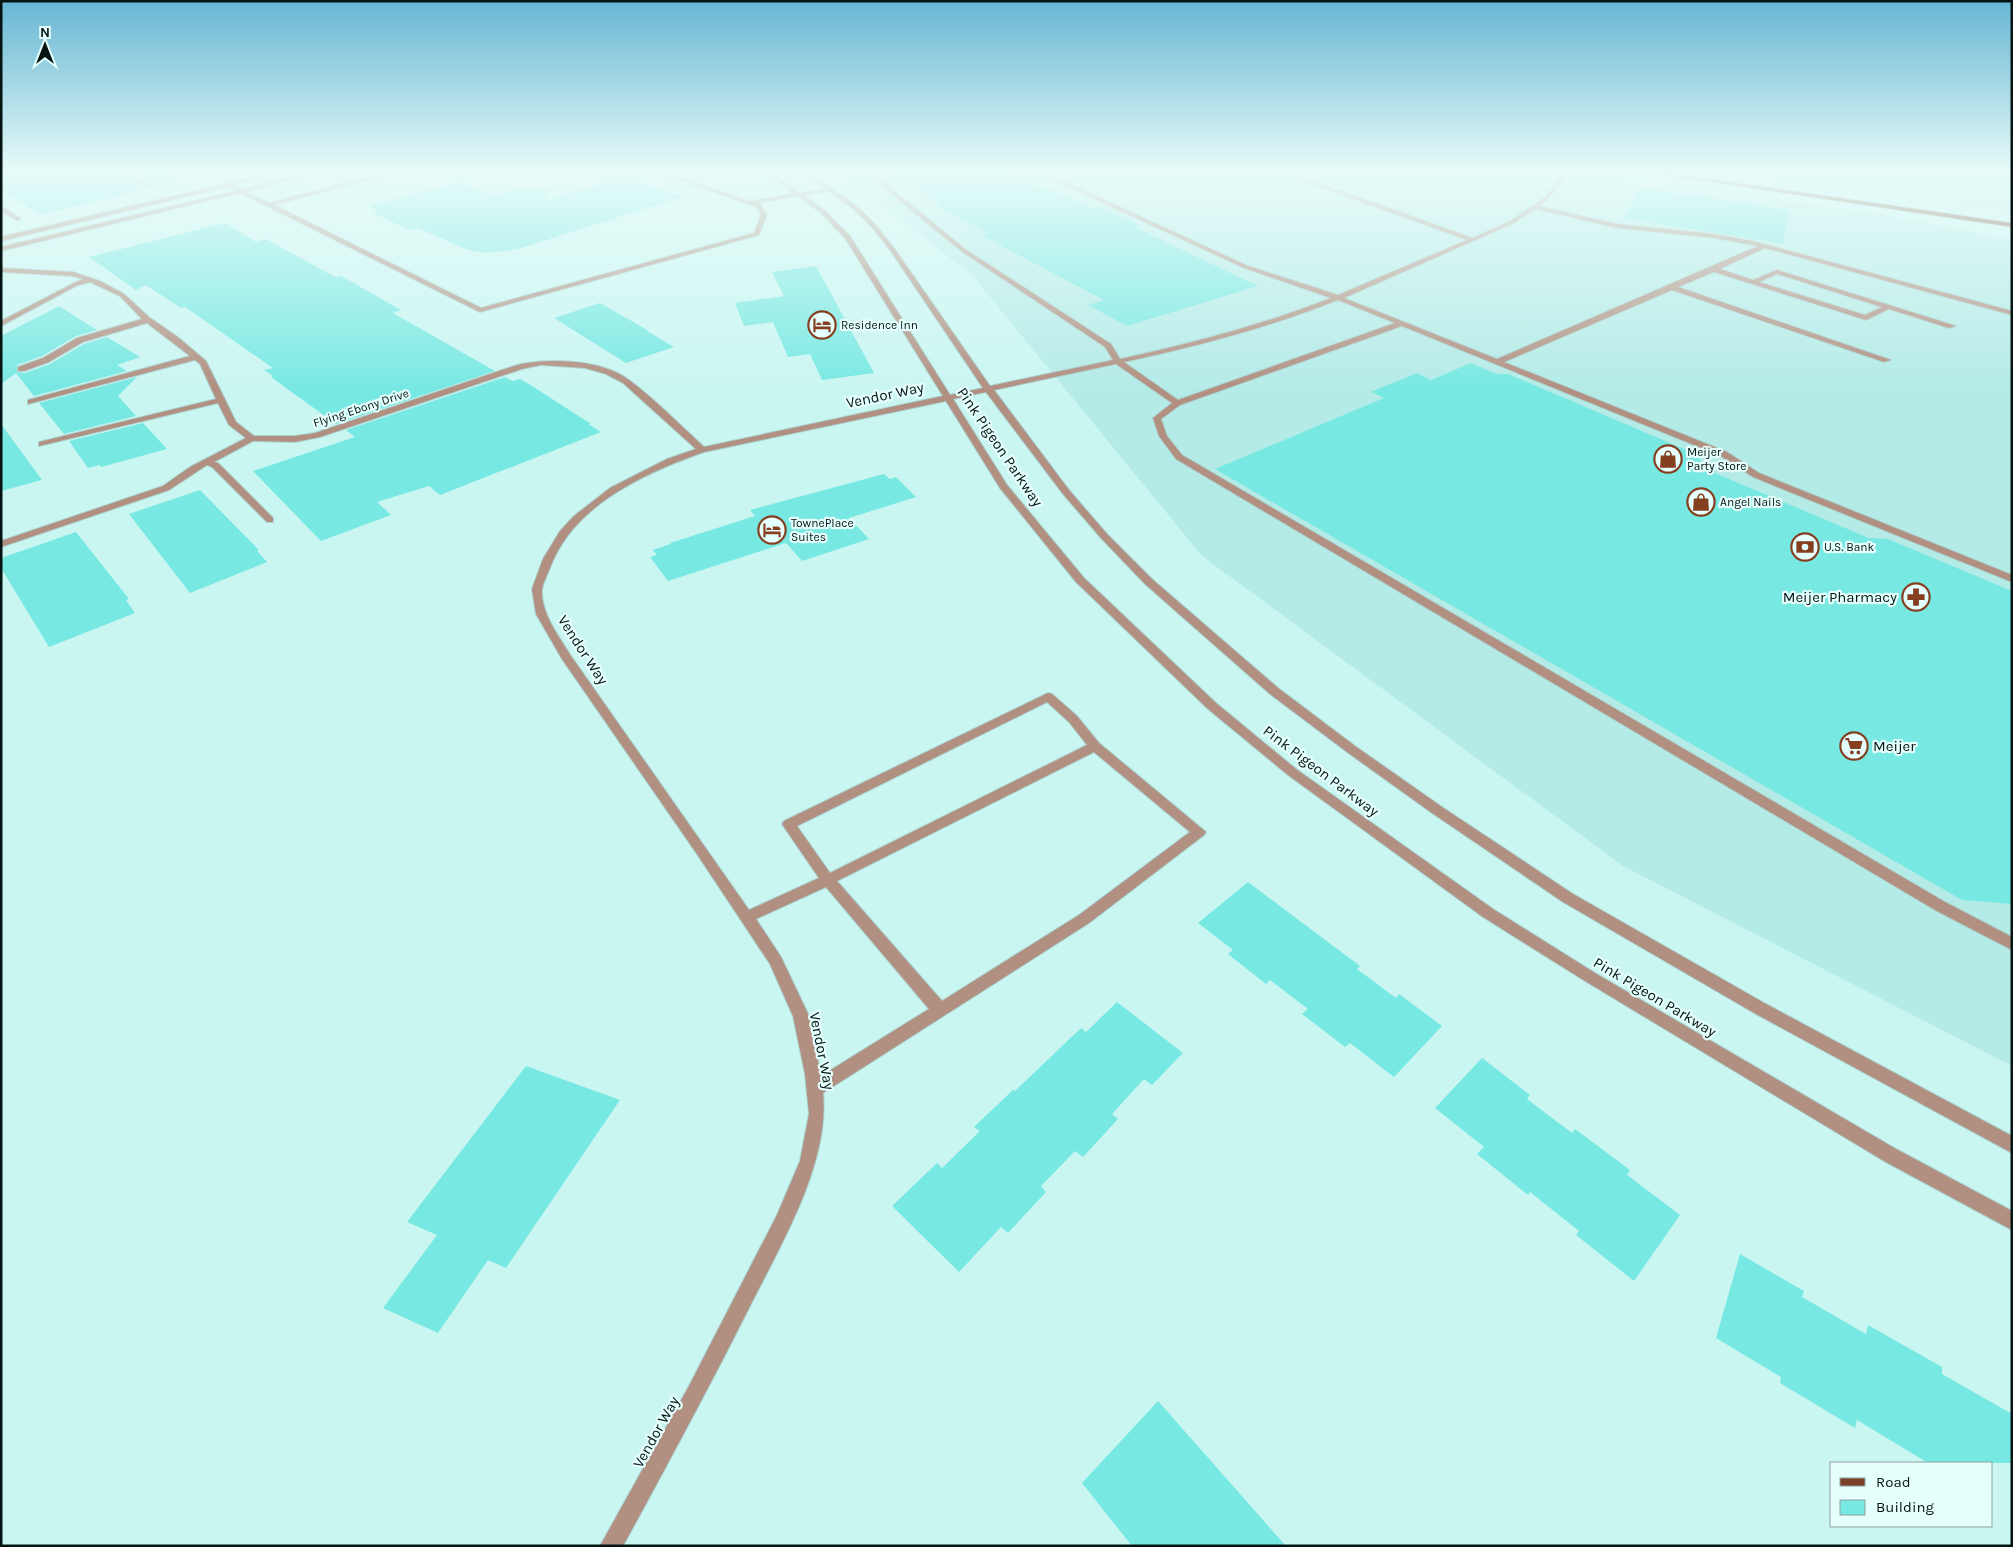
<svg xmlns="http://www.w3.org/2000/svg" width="2013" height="1547" font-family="Karla,sans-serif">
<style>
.built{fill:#b5ebe7}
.building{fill:#78e8e2}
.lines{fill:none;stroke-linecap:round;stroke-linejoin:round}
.minor-casing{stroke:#aad2ce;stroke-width:2}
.major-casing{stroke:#aad2ce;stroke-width:2}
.minor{fill:#b18f81;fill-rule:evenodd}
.major{fill:#7b4129;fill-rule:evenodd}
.labels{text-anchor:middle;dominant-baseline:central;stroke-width:4.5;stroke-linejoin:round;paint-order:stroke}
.far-poi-label{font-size:12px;fill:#051413;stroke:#e5fffd;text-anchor:start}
.far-street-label{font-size:12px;fill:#051413;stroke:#e5fffd}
.street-label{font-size:15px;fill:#051413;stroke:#e5fffd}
.poi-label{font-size:15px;fill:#051413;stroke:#e5fffd;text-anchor:end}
</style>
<rect width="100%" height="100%" fill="#caf6f2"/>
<!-- built -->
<g class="built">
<path d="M840 173H1550L1800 203 1879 214 2012 240V1066L1623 866 1202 556 972 275Z"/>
<path d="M1727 173H2012V212L1789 181Z"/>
</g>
<!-- building -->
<g class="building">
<path d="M1 173H120L146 189 153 186 134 173H173L175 183 41 214 1 191Z"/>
<path d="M885 173H1008L1041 188 1045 187 1092 208 1098 206 1132 221 1140 226 1134 227 1258 286 1127 326 1088 305 1104 300 981 235 987 233 934 205 942 203Z"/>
<path d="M623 177 682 197 518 249 487 253 468 250 418 228 411 230 372 213 379 211 369 206 460 182 493 196 512 190 550 189 544 201Z"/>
<path d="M1641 188 1790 210 1783 244 1625 218Z"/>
<path d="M225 223 256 242 266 239 335 277 341 276 401 310 393 313 495 371 336 424 271 377 273 376 264 370 273 368 185 307 181 308 146 285 136 290 89 257Z"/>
<path d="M816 266 874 373 822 380 810 354 788 357 773 322 744 326 735 303 784 296 772 272Z"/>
<path d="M600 303 649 331H647L674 347 626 363 554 318Z"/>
<path d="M59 306 97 330 76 336 42 356 17 365V372L25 373 50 364 84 344 107 337 140 357 117 365 127 371 34 396 16 373 1 384V336Z"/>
<path d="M1471 363 1497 374H1508L1698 455 1705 469 1869 538 1888 539 2012 591V904L1962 900 1215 469 1384 398 1371 392 1417 373 1431 380Z"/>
<path d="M137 377 118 396 136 416 64 434 39 403Z"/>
<path d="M505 377 513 381 520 379 532 386 591 424H588L601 432 440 495 429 486 377 502 391 515 321 541 253 471 355 437 346 430Z"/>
<path d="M143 423 167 449 101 467 100 465 88 468 69 441Z"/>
<path d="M1 424 42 480 1 491Z"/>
<path d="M884 474 890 479 896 477 916 497 849 518 869 539 802 561 786 543 668 581 650 557 657 555 653 550 671 544 670 543 755 516 750 510Z"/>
<path d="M200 490 259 550 257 551 267 562 190 593 129 514Z"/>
<path d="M76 532 129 599 126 600 135 613 49 647 1 568V558Z"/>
<path d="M1248 882 1360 966 1357 969 1396 998 1399 994 1442 1026 1394 1077 1350 1043 1345 1047 1302 1014 1308 1009 1270 980 1266 984 1228 954 1233 950 1198 923Z"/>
<path d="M1117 1002 1183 1053 1152 1085 1144 1079 1112 1114 1118 1119 1083 1157 1075 1151 1041 1186 1046 1192 1008 1233 1001 1227 959 1272 892 1206 937 1163 942 1168 980 1131 974 1127 1013 1090 1015 1091 1081 1028 1086 1032Z"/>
<path d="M1482 1058 1530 1095 1527 1099 1572 1133 1575 1129 1630 1170 1627 1175 1680 1215 1634 1281 1576 1235 1579 1231 1530 1192 1528 1195 1477 1154 1484 1147 1435 1108Z"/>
<path d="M526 1066 620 1100 506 1268 488 1260 438 1333 383 1308 437 1235 407 1222Z"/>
<path d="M1740 1254 1804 1291 1802 1297 1866 1334 1868 1325 1942 1367V1374L2012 1414V1463H1928L1857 1420 1855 1428 1780 1383 1781 1377 1716 1338Z"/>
<path d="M1158 1401 1286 1546H1132L1082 1483Z"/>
</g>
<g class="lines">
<!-- minor casing -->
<g class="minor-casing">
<g id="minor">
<path d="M122 173H130L151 186 146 187Z"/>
<path d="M270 173H281L233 185 241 189 307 173H318L246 192 269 203 383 173H394L274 205 481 308 754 233 761 215 757 207 658 173H667L750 201 794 194 766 173H773L800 193 824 188 803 173H810L855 205 874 223 894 248 990 386 1113 360 1105 347 961 251 877 182 862 173H870L881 180 965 249 1111 344 1120 359C1193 343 1262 325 1331 298L1244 268 1038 173H1046L1248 266 1338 295 1467 240 1281 173H1290L1473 238 1510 221 1547 196 1559 177 1565 173H1572C1559 183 1553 197 1539 206L1617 224 1714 234 1753 241 2012 311V315L1765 248 1720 269 1753 280 1777 270 1956 326 1949 328 1889 309 1866 320 1714 272 1678 287 1891 360 1884 362 1672 290 1504 362 1727 452 1759 473 2012 575V582L1753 477 1721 456 1402 326 1180 405 1161 419 1167 436 1182 455 1945 902 2012 937V950L1935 910 1176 459 1159 436 1153 418 1172 403 1116 364 994 390 1069 490 1107 534 1153 580 1278 688 1355 746 1442 807 1573 894 1766 1004 2012 1136V1153L1756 1014 1563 902 1432 813 1347 752 1270 694 1145 584 1101 538 1063 494 986 392 953 399 1007 485 1084 578 1216 703 1296 769 1493 909 1595 973 1896 1149 2012 1211V1230L1884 1161 1585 981 1483 917 1288 775 1208 709 1076 582 1000 488 946 401 704 452C645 473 573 505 550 568 547 575 543 583 542 590 541 614 559 636 571 656L749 910 819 878 784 827 782 824 784 821 1048 693 1052 694 1077 716 1099 743 1206 832 1204 835 1089 923 823 1093C830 1164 780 1246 749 1308 709 1388 666 1467 623 1546H600L689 1386 777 1215 800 1161 809 1114 805 1074 793 1016 770 964 697 854 562 659 536 614 532 589 543 559 560 531 574 516 610 488 667 459 696 449 623 383 606 374 585 368 541 365 522 369 320 437 295 442 253 441 214 462 218 463 273 518V522H267L212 467 207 465 169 490 1 547V541L163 486 190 467 246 438 229 425 218 403 39 446V442L216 399 200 364 195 360 28 404V400L190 356 147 323 83 342 49 362 24 371H18V367L43 358 77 338 142 319 120 296 90 282 76 286 1 326V321L72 284 83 279 72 276 1 272V268L73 272 100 281 124 294 149 317 179 338 206 361 236 422 254 436H295L315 433 517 365C549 358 601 359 629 380 655 399 680 425 704 447L943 396 845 238 821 213 798 196 757 203 761 205 767 215 759 235 480 312 240 193 1 251V247L235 191 227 187 1 241V237ZM828 191 851 207 870 225 890 250 983 388 950 395 850 236 825 211 804 195ZM1535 209 1617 228 1714 238 1758 246 1497 359 1344 298 1514 223ZM1777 274 1882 307 1865 315 1759 282ZM1338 300 1395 323 1178 400 1124 362C1199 346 1267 328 1338 300ZM1047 702 1069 722 1087 745 830 873 797 826ZM1094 752 1190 832 1079 915 942 1001 837 881ZM826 887 929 1009 821 1076 809 1016 781 957 756 919Z"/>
<path d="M1 206 20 218V220H16L1 211Z"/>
</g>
</g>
<!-- major casing -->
<g class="major-casing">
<path id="major" d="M1651 173H1668L2012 223V227Z"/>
</g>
<!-- minor -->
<use href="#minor" class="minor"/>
<!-- major -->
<use href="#major" class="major"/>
</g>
<!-- sky -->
<linearGradient id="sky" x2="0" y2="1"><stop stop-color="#67b6d3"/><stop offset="0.44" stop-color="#e7fbf9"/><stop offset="1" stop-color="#e7fbf9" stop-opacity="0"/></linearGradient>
<rect width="2013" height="390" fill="url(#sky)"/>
<!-- icons -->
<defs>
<g id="hotel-ring" transform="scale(1.4375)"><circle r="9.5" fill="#e5fffd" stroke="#853e1e" stroke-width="1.5"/><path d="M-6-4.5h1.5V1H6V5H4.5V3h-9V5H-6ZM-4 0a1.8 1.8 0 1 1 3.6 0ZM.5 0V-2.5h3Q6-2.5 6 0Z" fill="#853e1e"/></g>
<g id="shop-ring" transform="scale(1.4375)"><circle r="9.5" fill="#e5fffd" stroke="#853e1e" stroke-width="1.5"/><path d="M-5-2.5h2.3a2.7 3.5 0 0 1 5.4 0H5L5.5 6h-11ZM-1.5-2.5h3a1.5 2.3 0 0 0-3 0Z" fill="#853e1e"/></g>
<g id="bank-ring" transform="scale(1.4375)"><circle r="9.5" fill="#e5fffd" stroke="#853e1e" stroke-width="1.5"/><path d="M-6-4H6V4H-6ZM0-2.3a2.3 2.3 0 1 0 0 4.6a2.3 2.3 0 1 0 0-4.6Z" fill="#853e1e"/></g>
<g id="pharmacy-ring" transform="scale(1.4375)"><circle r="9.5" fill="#e5fffd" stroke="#853e1e" stroke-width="1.5"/><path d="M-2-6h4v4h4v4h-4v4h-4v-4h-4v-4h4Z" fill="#853e1e"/></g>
<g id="supermarket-ring" transform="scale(1.4375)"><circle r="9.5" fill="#e5fffd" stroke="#853e1e" stroke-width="1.5"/><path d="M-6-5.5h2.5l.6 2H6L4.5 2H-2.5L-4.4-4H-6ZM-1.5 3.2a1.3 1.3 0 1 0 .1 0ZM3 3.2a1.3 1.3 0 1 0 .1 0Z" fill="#853e1e"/></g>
</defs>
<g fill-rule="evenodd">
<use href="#hotel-ring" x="822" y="325"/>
<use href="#shop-ring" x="1668" y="459"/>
<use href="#shop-ring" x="1701" y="502"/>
<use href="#hotel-ring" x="772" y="530"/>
<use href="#bank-ring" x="1805" y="547"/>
<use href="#pharmacy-ring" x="1916" y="597"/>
<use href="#supermarket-ring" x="1854" y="746"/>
</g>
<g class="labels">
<!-- far-poi labels -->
<g class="far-poi-label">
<text x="841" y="325">Residence Inn</text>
<text x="1687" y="452">Meijer<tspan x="1687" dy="14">Party Store</tspan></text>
<text x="1720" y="502">Angel Nails</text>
<text x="791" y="523">TownePlace<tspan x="791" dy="14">Suites</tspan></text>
<text x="1824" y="547">U.S. Bank</text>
</g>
<!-- far-street labels -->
<g class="far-street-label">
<text transform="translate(361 408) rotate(-18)">Flying Ebony Drive</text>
</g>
<!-- street labels -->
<g class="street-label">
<text transform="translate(885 395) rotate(-12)">Vendor Way</text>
<text transform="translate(1000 447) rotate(56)">Pink Pigeon Parkway</text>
<text transform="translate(583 650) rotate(57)">Vendor Way</text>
<text transform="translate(1321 771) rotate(37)">Pink Pigeon Parkway</text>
<text transform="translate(1655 997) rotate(31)">Pink Pigeon Parkway</text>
<text transform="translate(822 1051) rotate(79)">Vendor Way</text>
<text transform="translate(656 1432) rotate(-61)">Vendor Way</text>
</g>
<!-- poi labels -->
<g class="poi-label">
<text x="1897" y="597">Meijer Pharmacy</text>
<text x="1873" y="746" text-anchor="start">Meijer</text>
</g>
</g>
<!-- border -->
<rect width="2013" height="1547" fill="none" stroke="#051413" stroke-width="5"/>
<!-- legend -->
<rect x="1830" y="1462" width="162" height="65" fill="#e5fffd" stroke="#8ba19f"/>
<rect x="1840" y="1478" width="25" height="8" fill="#7b4129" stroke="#8ba19f"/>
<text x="1876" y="1487" font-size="15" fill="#051413">Road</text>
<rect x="1840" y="1500" width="25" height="15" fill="#78e8e2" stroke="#8ba19f"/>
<text x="1876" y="1512" font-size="15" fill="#051413">Building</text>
<!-- north arrow -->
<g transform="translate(45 45)" stroke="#e5fffd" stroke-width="4" paint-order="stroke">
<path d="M0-4L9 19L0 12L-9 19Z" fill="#051413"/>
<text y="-8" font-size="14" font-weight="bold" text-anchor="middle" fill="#051413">N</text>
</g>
</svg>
